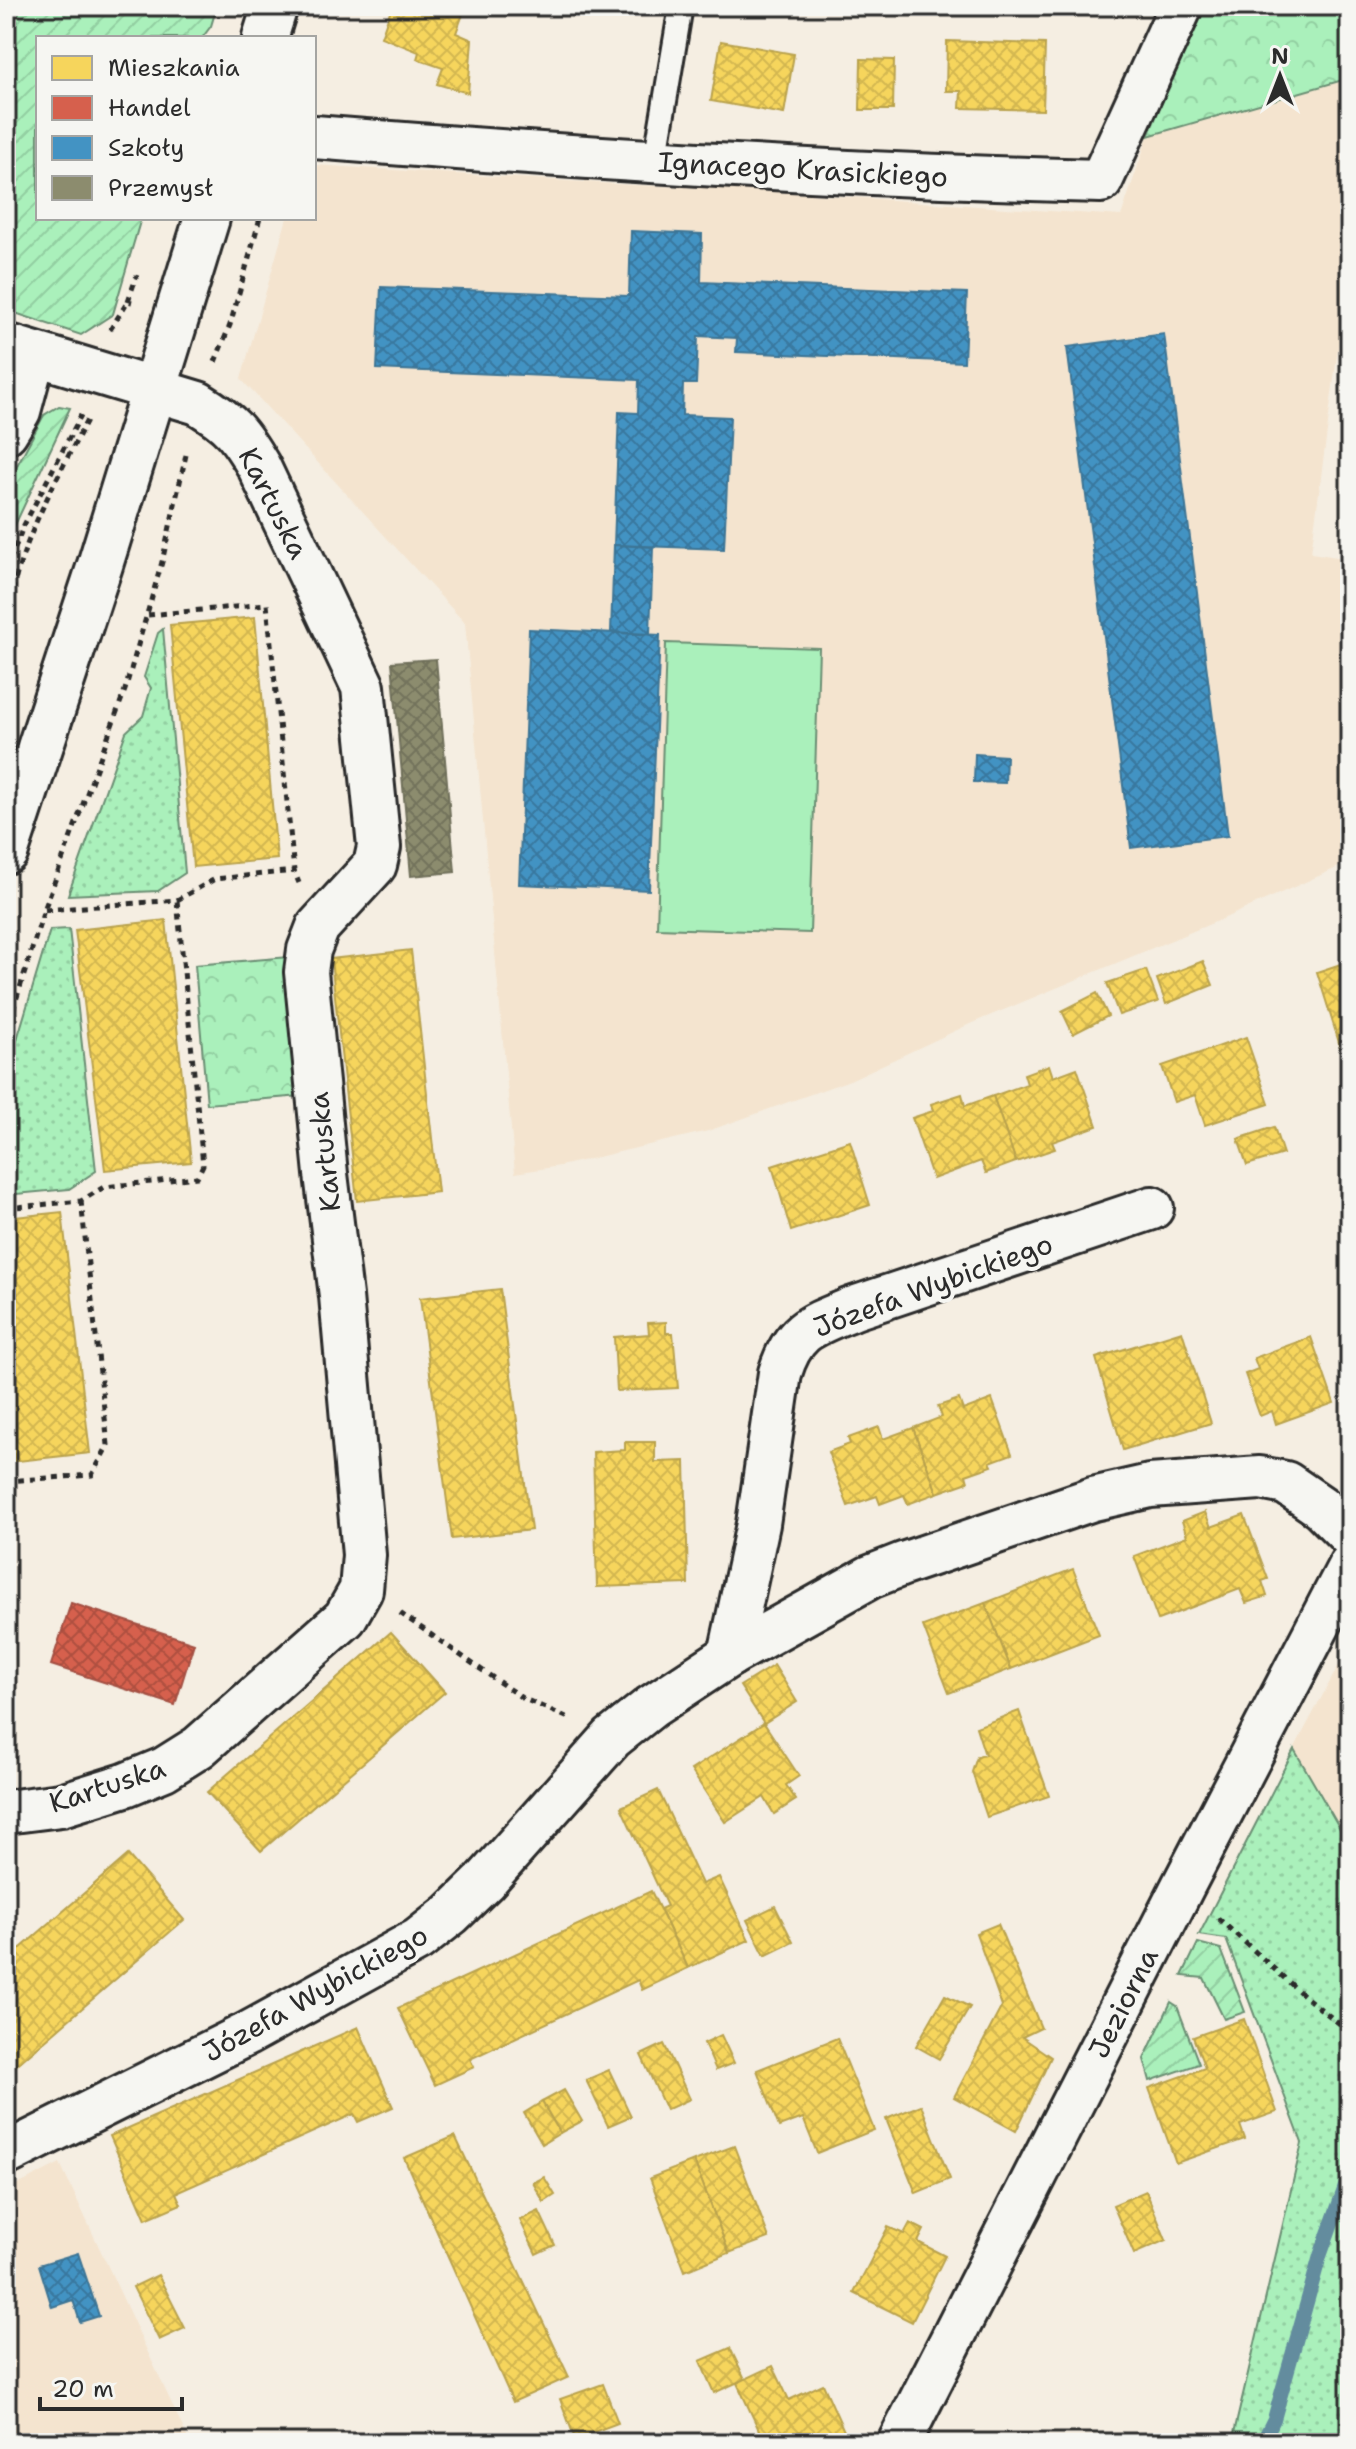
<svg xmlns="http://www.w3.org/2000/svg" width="1356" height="2449" font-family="'Shantell Sans',sans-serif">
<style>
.built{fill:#f4e4cf}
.grass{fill:url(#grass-dots);stroke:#6a8e73;stroke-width:2}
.forest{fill:url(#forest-crowns);stroke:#6a8e73;stroke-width:2}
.garden{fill:url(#garden-furrows);stroke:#6a8e73;stroke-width:2}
.pitch{fill:#aaf0bb;stroke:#6a8e73;stroke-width:2}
.homes{fill:url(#homes-cross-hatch);stroke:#b9a24d;stroke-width:2}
.shops{fill:url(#shops-cross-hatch);stroke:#a35043;stroke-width:2}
.schools{fill:url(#schools-cross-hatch);stroke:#3c7495;stroke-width:2}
.industry{fill:url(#industry-cross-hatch);stroke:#6f6f5a;stroke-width:2}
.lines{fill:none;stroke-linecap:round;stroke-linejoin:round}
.stream{stroke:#638c9e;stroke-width:14}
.service-casing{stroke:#2b2b2b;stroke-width:28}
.minor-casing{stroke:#2b2b2b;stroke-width:48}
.secondary-casing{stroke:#2b2b2b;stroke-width:50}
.path{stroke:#2b2b2b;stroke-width:5;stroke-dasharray:6 6;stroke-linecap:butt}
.service{stroke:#f6f6f2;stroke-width:22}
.minor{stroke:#f6f6f2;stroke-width:42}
.secondary{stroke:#f6f6f2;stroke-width:44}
.labels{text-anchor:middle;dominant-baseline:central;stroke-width:8;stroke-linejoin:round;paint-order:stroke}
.street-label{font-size:28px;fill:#2b2b2b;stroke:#f6f6f2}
</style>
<defs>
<pattern id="grass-dots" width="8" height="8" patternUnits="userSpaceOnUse" patternTransform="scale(2)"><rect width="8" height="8" fill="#aaf0bb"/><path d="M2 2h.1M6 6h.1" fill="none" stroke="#92cea1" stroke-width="1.8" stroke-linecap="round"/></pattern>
<pattern id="forest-crowns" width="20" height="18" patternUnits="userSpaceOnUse" patternTransform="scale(2)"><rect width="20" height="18" fill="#aaf0bb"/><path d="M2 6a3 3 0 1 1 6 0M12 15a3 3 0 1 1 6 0" fill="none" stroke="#92cea1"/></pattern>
<pattern id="garden-furrows" width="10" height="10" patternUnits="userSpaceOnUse" patternTransform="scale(2)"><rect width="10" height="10" fill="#aaf0bb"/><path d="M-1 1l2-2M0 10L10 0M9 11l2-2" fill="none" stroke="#92cea1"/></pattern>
<pattern id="homes-cross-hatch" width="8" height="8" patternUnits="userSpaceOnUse" patternTransform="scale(2)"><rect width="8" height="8" fill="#f6d55c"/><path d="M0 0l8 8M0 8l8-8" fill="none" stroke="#d3b750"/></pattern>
<pattern id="shops-cross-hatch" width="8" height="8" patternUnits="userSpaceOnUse" patternTransform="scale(2)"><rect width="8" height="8" fill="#d6604d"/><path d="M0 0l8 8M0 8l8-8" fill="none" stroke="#ae4f40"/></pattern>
<pattern id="schools-cross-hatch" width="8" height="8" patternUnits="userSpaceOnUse" patternTransform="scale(2)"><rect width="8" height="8" fill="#4393c3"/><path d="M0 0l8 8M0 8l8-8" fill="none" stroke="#38789f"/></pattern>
<pattern id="industry-cross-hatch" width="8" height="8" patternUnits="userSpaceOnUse" patternTransform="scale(2)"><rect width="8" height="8" fill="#8c8c6e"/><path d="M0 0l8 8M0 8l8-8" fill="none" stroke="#73735b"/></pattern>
</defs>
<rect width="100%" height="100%" fill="#f5eee2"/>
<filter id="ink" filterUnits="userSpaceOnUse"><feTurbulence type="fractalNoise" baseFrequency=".0125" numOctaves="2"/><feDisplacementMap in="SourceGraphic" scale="16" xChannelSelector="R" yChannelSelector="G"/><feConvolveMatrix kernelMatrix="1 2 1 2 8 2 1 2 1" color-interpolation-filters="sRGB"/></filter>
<g filter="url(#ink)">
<!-- built -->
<g class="built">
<path d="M1350 78V257L1311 553 1350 559V862L1227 917 972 1023 850 1080 708 1131 560 1166 515 1173 465 623 241 379 287 218H314V165L632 185 735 189 1121 216 1148 136Z"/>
<path d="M1350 1644V1846L1294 1749Z"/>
<path d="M60 2163 190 2443H6V2191Z"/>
</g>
<!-- grass -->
<g class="grass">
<path d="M163 629 185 873 158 891 68 895 126 732 143 716 151 688 144 677 158 633Z"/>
<path d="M69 929 96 1171 69 1189 6 1195V1076L50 930Z"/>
<path d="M1294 1749 1350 1846V2443H1228L1234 2433 1302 2143 1226 1939 1199 1935Z"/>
</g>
<!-- forest -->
<g class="forest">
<path d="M1202 6H1350V78L1148 136Z"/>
<path d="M289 957 301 1096 207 1104 195 965Z"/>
</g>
<!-- garden -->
<g class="garden">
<path d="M6 6H217L211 26 202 38H38V218H141L113 314 81 335 6 310Z"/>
<path d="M59 406 70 408 6 544V475L14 471 44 415Z"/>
<path d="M1198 1943 1221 1949 1245 2012 1224 2019 1204 1978 1182 1976Z"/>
<path d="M1171 2002 1177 2006 1199 2064 1150 2081 1144 2059Z"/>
</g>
<!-- pitch -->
<path class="pitch" d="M666 643 819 648 810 933 657 928Z"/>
<!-- homes -->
<g class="homes">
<path d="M392 6H466L456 33 472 40 468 93 437 84 443 68 417 59 419 52 381 37Z"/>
<path d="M721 41 794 54 784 114 711 101Z"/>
<path d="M947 41 1045 44 1043 110 960 108 961 91H946Z"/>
<path d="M861 59 894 60 893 110H860Z"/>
<path d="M255 617 277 859 193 867 170 625Z"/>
<path d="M166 920 191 1162 105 1170 75 930Z"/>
<path d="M411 950 438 1192 357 1201 331 959Z"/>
<path d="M1203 961 1213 985 1166 1004 1157 979Z"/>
<path d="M1350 961V1046L1341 1049 1317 972Z"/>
<path d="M1146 970 1158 1002 1119 1015 1107 983Z"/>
<path d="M1097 993 1108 1016 1073 1034 1062 1011Z"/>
<path d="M1246 1037 1269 1104 1205 1125 1195 1095 1174 1102 1162 1066Z"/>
<path d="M1049 1065 1053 1077 1077 1068 1097 1126 1052 1142 1055 1149 1016 1162 993 1096 1027 1084 1024 1074Z"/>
<path d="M962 1094 965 1106 993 1096 1016 1162 986 1173 981 1161 933 1179 912 1118 933 1111 931 1104Z"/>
<path d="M1274 1127 1283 1154 1247 1165 1238 1139Z"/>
<path d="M850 1141 870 1205 791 1231 772 1166Z"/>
<path d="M62 1212 90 1453 9 1462 6 1440V1218Z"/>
<path d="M500 1289 531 1530 452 1539 420 1298Z"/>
<path d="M666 1322V1333H673L678 1388 617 1391 614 1337 649 1334 648 1323Z"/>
<path d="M1182 1331 1211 1423 1123 1450 1096 1358Z"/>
<path d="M1311 1337 1334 1403 1276 1424 1272 1411 1260 1416 1245 1374 1258 1369 1254 1358Z"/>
<path d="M959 1399 963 1410 992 1399 1012 1454 990 1462 992 1466 966 1475 968 1482 937 1493 913 1428 942 1417 938 1406Z"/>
<path d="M879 1427 883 1439 913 1428 937 1493 908 1504 904 1495 880 1504 877 1496 848 1506 828 1452 850 1444 848 1438Z"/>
<path d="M625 1442H655V1462L685 1461 688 1584 597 1587 593 1452 625 1450Z"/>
<path d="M1205 1512 1211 1527 1244 1515 1268 1579 1262 1581 1267 1596 1246 1603 1240 1589 1158 1620 1134 1556 1187 1536 1182 1521Z"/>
<path d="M1073 1569 1099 1635 1011 1669 985 1603Z"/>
<path d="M985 1603 1011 1669 949 1693 923 1626Z"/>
<path d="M391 1632 445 1692 261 1851 207 1792Z"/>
<path d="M774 1665 797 1702 764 1723 740 1686Z"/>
<path d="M1019 1711 1049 1796 987 1817 972 1772 977 1757 985 1755 976 1727Z"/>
<path d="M764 1723 799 1776 786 1785 796 1800 774 1814 764 1797 725 1822 691 1770Z"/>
<path d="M658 1790 702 1884 719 1877 749 1940 688 1968 660 1909 667 1906 621 1807Z"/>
<path d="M128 1855 184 1920 6 2074V1961Z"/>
<path d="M651 1891 688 1968 642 1990 638 1980 470 2059 474 2067 435 2085 398 2008Z"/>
<path d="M775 1906 793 1942 765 1956 747 1920Z"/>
<path d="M998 1924 1041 2028 1022 2037 1051 2057 1016 2131 954 2097 1002 2006 976 1933Z"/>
<path d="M945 1995 970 2007 939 2059 916 2046Z"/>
<path d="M1244 2019 1277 2112 1240 2125 1245 2139 1176 2163 1149 2088 1205 2068 1193 2037Z"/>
<path d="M358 2027 393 2107 358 2122 354 2114 176 2193 181 2204 146 2219 110 2136Z"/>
<path d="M721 2035 734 2063 716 2070 704 2043Z"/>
<path d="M837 2038 874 2130 817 2153 803 2118 779 2127 757 2070Z"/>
<path d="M664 2044 690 2099 666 2110 641 2055Z"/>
<path d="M609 2070 631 2116 608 2126 586 2080Z"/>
<path d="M564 2090 582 2121 560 2133 542 2102Z"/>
<path d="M542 2102 560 2133 542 2144 524 2113Z"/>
<path d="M921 2105 950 2179 916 2193 886 2119Z"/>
<path d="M455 2136 569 2377 513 2402 404 2158Z"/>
<path d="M734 2146 769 2238 729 2253 694 2161Z"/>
<path d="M694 2161 729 2253 685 2271 650 2178Z"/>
<path d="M544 2177 555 2195 544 2202 533 2183Z"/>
<path d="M1146 2191 1166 2240 1134 2254 1113 2205Z"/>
<path d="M539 2211 555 2245 536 2254 520 2220Z"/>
<path d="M910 2223 924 2230 918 2242 945 2256 912 2322 854 2293 888 2227 904 2234Z"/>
<path d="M158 2275 185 2328 159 2340 133 2287Z"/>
<path d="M730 2348 745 2379 714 2393 700 2361Z"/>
<path d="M773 2366 789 2400 823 2384 848 2440 842 2443H765L737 2383Z"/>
<path d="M603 2384 618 2423 575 2439 560 2399Z"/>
</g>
<!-- shops -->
<path class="shops" d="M71 1603 194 1643 175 1705 51 1665Z"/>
<!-- schools -->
<g class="schools">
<path d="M631 231 702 234 701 282 967 293 964 362 736 352 737 338 698 336 696 384H683L682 415 730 417 724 549 614 545 619 412 638 413 639 380 377 369 381 287 629 296Z"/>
<path d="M1164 334 1228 836 1131 848 1067 347Z"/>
<path d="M614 545 653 547 650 634 611 632Z"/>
<path d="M1344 566 1350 567V608L1338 607Z"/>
<path d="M529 629 660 635 649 890 519 884Z"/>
<path d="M975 754 1006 756 1005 783 974 782Z"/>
<path d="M78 2253 99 2316 80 2322 73 2300 52 2307 39 2265Z"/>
</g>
<!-- industry -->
<path class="industry" d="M436 659 455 872 411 876 392 662Z"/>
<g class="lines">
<!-- stream -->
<path class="stream" d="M1262 2443 1274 2419 1320 2256 1350 2173"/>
<!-- service casing -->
<g class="service-casing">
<path id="service" d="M655 161 681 6"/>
</g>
<!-- minor casing -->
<g class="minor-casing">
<g id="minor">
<path d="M314 137C576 158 839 175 1101 181L1181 6"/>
<path d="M6 345 198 403C232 424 239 433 259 467L363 687 379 847 375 865 318 927 309 950 306 972 326 1174 341 1296 364 1555 361 1590 345 1618 199 1747 164 1769 125 1785 61 1805 6 1812"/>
<path d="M6 432 19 411 34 355"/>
<path d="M730 1655 758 1524 780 1373C794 1328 813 1325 854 1308L1152 1208"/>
<path d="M6 2154 247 2034 418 1940 451 1914 484 1882 612 1738 651 1707 730 1655 870 1577 903 1564 1093 1499 1150 1486 1260 1478 1286 1483 1321 1507 1350 1536"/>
<path d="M899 2443 1183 1886 1350 1565"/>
</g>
</g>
<!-- secondary casing -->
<g class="secondary-casing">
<g id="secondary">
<path d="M265 38 275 6"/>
<path d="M6 851 100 565 207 218"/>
</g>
</g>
<!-- path -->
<g class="path">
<path d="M128 301 137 275"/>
<path d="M110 330 128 301 132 302"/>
<path d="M215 362 230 325 260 218"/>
<path d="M6 571 23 527 81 415"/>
<path d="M148 615 267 604 294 871 299 883"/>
<path d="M6 626C15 550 55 483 89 416"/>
<path d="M45 910 177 900 215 879 294 871"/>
<path d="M6 1033 44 910 125 690 162 562 186 455"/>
<path d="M6 1208 81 1201 104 1187 197 1177 203 1165 177 900"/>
<path d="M6 1481 92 1475 108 1445 81 1201"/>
<path d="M400 1613 522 1698 571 1719"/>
<path d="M1218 1918 1303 1995 1350 2032"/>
</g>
<!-- service -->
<use href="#service" class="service"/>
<!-- minor -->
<use href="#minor" class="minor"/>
<!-- secondary -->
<use href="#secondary" class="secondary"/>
</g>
</g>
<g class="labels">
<!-- street labels -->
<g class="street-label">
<text transform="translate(803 169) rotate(3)">Ignacego Krasickiego</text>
<text transform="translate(274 503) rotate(63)">Kartuska</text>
<text transform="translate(324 1152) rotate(-96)">Kartuska</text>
<text transform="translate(933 1285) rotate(-20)">Józefa Wybickiego</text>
<text transform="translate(107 1785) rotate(-18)">Kartuska</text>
<text transform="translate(315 1993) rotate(-29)">Józefa Wybickiego</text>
<text transform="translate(1123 2003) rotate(-63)">Jeziorna</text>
</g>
</g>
<!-- margin -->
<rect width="1356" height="2449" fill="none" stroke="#f6f6f2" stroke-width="32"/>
<rect x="16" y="16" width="1324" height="2417" fill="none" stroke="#2b2b2b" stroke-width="3" filter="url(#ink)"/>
<!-- legend -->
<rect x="36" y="36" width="280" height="184" fill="#f6f6f2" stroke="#a5a5a2" stroke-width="2"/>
<rect x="52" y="56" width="40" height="24" fill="#f6d55c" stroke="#a5a5a2" stroke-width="2"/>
<text x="108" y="76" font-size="24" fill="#2b2b2b">Mieszkania</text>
<rect x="52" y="96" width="40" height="24" fill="#d6604d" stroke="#a5a5a2" stroke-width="2"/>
<text x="108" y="116" font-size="24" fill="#2b2b2b">Handel</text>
<rect x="52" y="136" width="40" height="24" fill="#4393c3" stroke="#a5a5a2" stroke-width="2"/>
<text x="108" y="156" font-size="24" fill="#2b2b2b">Szkoły</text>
<rect x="52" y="176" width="40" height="24" fill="#8c8c6e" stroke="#a5a5a2" stroke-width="2"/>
<text x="108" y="196" font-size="24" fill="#2b2b2b">Przemysł</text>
<!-- north arrow -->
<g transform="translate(1280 76)" stroke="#f6f6f2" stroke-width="6" paint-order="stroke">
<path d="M0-6L14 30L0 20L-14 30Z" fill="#2b2b2b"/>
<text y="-12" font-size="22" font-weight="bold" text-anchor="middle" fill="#2b2b2b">N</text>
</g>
<!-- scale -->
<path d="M40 2397v12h142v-12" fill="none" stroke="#2b2b2b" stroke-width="4"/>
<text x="52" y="2397" font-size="24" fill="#2b2b2b" stroke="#f6f6f2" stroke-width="6" paint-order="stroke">20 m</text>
</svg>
